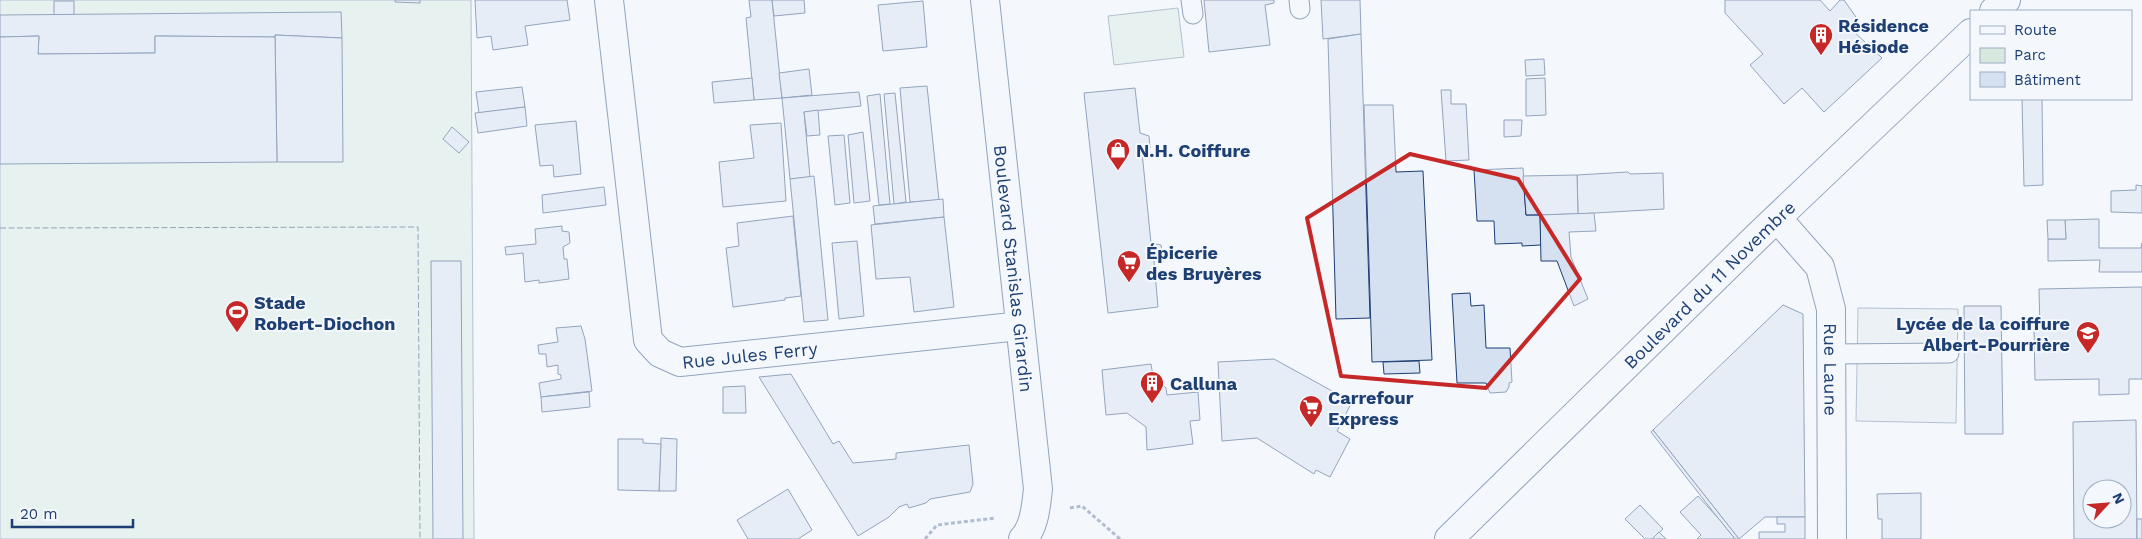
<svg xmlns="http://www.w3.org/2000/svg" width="2142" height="539" font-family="'Work Sans',sans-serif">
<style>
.green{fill:#d7e8df;stroke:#687fa3}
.parking{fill:#e3e8f0;stroke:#687fa3}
.building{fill:#d5e0f0;stroke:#1d3f73;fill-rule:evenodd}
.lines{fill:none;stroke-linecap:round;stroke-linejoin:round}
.service-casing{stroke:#1d3f73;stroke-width:21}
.minor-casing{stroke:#1d3f73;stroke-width:30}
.secondary-casing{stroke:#1d3f73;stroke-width:30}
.path{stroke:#5e769c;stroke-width:3;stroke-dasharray:4 2.5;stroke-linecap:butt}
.service{stroke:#f4f7fb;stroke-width:19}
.minor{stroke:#f4f7fb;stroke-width:28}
.secondary{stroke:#f4f7fb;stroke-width:28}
.fence{stroke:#1d3f73;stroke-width:1;stroke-dasharray:6 2.5;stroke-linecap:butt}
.marked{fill:none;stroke:#c62828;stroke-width:4;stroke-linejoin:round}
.labels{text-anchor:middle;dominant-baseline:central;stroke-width:4;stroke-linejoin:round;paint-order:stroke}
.poi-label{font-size:18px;font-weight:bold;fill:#1d3f73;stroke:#f4f7fb;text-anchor:start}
.street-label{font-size:18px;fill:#1d3f73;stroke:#f4f7fb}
</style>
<rect width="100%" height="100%" fill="#f4f7fb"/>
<!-- green -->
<g class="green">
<path d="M0 0H471L474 539H0Z"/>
<path d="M1178 8 1184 57 1114 65 1108 16Z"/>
</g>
<!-- parking -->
<path class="parking" d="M1858 308 1958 309 1956 423 1856 421Z"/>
<!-- building -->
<g class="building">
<path d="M395 0H420V3L395 2Z"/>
<path d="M475 0H567L570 20 525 26 528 45 493 50 491 36 477 38Z"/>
<path d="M749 0H772L782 98 754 100 746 18 751 17Z"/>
<path d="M772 0H804L805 13 774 16Z"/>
<path d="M1204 0H1274V3L1265 5 1270 45 1209 52Z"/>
<path d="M1321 0H1360L1361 34 1323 39Z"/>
<path d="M1725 0H1820L1830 11 1840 0H1844L1858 20 1850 28 1882 58 1824 112 1802 88 1784 104 1750 65 1763 54 1725 13Z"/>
<rect x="54" y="1" width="20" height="14"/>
<path d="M923 1 927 47 883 51 878 5Z"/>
<path d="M341 12 342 38 275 35V37L155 36V53L38 54 39 36 0 37V15Z"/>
<path d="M1361 34 1370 318 1336 319 1328 39Z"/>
<path d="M275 35 342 38 343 162H277Z"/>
<path d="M39 36 38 54 155 53V36L275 37 277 162 0 164V37Z"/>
<path d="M1544 59 1545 75 1526 76 1525 60Z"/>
<path d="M809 69 812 95 782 98 779 73Z"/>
<path d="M752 78 754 100 714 103 712 82Z"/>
<path d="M1545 78 1546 115 1526 116V79Z"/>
<path d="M927 86 939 200 910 202 900 88Z"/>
<path d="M522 87 525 107 479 113 476 92Z"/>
<path d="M1135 88 1140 133 1149 136 1150 148 1142 152 1151 243 1161 245 1163 257 1154 261 1158 307 1108 313 1084 93Z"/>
<path d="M1441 90H1451V104H1466L1469 160 1446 161Z"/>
<path d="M859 92 861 106 804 112 810 177 790 179 782 98Z"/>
<path d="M895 93 906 202 894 204 884 94Z"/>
<path d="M880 94 890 204 879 205 867 96Z"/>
<path d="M2022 99H2042L2043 185 2024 186Z"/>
<path d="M1364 105H1393L1396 172 1423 171 1432 360 1372 362Z"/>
<path d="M525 107 527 126 478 133 475 113Z"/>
<path d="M818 110 820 135 807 136 804 112Z"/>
<path d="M1504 120H1522L1521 136 1504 137Z"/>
<path d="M576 121 581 174 554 177 553 165 540 166 535 125Z"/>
<path d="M781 123 786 201 723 207 719 162 754 158 750 125Z"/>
<path d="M452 127 469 142 459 153 443 139Z"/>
<path d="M863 132 870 201 854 203 848 135Z"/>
<path d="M844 135 850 203 835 205 828 136Z"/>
<path d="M1523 168 1526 215H1540L1541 245 1522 246V243L1495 244 1494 221H1477L1474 170Z"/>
<path d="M1628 172 1630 174 1663 173 1664 209 1578 214 1577 175Z"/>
<path d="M1577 175 1578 214 1526 215 1523 176Z"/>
<path d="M814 176 828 320 804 322 790 179Z"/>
<path d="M2136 185 2142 186V213L2111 212V191L2136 190Z"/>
<path d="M604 187 606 205 543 213 542 195Z"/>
<path d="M943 199 944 217 875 224 873 206Z"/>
<path d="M1594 213 1596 231 1569 232 1571 257 1588 299 1574 306 1557 261H1541L1540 215Z"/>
<path d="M793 216 801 296 785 298V300L733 307 726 248 739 246 737 223Z"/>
<path d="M944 217 954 307 914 312 910 277 876 279 871 225Z"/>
<path d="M2099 219V248H2141L2142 243V272H2099L2100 260 2048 261V239H2066L2065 220Z"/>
<path d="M2047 220H2065L2066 239H2048Z"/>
<path d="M562 226V231L569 232 570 243 563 247 564 259H567L569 279 539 283V280L525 282 523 253 506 255 505 247 536 244 535 229Z"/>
<path d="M857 241 864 316 839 319 832 243Z"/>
<path d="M431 261H461L463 539H433Z"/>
<path d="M2142 287V379H2129V394L2099 395V379L2035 380 2034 329H2040L2039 289Z"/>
<path d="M1470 293 1471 306 1484 305 1486 348H1510L1512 382 1509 383V387L1506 392 1490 393 1486 383H1457L1452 294Z"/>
<path d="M1783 305 1803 314 1805 517H1765L1739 539 1653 430Z"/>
<path d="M1964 306H2001L2003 434H1965Z"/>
<path d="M581 326 585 339 592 391 541 397 539 383 561 379V375L558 374V365L547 367 546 354H539L538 345 558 342 556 328Z"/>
<path d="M1274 359 1352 402 1337 431 1350 439 1330 477 1316 470 1314 474 1257 438 1222 441 1218 362Z"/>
<path d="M1419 361 1420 373 1384 374 1383 362Z"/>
<path d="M1151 364 1154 382 1158 381 1166 388 1167 395 1198 392 1200 420 1190 421 1193 444 1147 450 1146 427 1127 413 1106 415 1102 370Z"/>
<path d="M791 374 833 444 839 441 853 463 896 459V453L969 445 973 484 970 492 930 499 926 503 909 508 907 504 899 507 889 517 858 536 759 377Z"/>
<path d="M745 386 746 413H723V387Z"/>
<path d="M589 392 590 407 542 412 541 397Z"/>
<path d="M2136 420 2137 539H2074L2073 422ZM2092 489H2122V519H2092Z"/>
<path d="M1653 430 1739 539H1735L1718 518 1651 432Z"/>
<path d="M661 438 677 439 676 491H659Z"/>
<path d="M618 439H643V443L661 444 659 491 618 490Z"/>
<path d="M788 489 812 530 798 539H748L737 520Z"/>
<path d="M1921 493V539H1882V519H1878L1877 494Z"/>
<path d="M1698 496 1718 518 1735 539H1697L1701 535 1680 512Z"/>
<path d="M1640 505 1663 529 1652 539H1645L1625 519Z"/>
<path d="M1777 517H1805V539H1759V532H1785V524H1777Z"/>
<rect x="2137" y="519" width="5" height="20"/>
<path d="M1659 532 1666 539H1652Z"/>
</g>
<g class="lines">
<!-- service casing -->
<g class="service-casing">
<g id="service">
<path d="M1191 0 1193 14"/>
<path d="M1299 0 1300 9"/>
<path d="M1831 354 1949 353"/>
</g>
</g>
<!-- minor casing -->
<g class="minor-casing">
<g id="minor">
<path id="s1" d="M609 0 648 340 660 353 680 362 1020 326"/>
<path id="s2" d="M1777 218 1820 267 1831 309 1832 539"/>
</g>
</g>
<!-- secondary casing -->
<g class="secondary-casing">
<g id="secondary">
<path id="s3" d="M985 0 1038 489C1036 505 1035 526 1023 539"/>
<path d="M1994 11 2006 0"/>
<path id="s4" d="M1449 539 1759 235 1971 33"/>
</g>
</g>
<!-- path -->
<g class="path">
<path d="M1070 508 1082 506 1120 539"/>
<path d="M925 539 937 525 995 518"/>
</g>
<!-- service -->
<use href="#service" class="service"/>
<!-- minor -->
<use href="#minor" class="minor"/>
<!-- secondary -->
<use href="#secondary" class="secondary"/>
<!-- fence -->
<path class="fence" d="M0 228 418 227 420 539"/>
</g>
<!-- marked area -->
<path d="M0 0H2142V539H0ZM1410 154 1518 179 1580 279 1486 388 1341 376 1307 218Z" fill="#f4f7fb" fill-opacity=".55" fill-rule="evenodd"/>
<path class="marked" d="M1410 154 1518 179 1580 279 1486 388 1341 376 1307 218Z"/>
<!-- icons -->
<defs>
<g id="building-pin" transform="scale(1.25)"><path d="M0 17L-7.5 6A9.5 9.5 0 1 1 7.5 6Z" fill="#c62828" stroke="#f4f7fb"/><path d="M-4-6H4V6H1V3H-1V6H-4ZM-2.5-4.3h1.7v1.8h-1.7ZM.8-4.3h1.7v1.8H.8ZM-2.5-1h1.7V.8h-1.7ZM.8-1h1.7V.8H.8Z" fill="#fff"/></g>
<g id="shop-pin" transform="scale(1.25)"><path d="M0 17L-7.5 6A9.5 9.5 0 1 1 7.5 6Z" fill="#c62828" stroke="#f4f7fb"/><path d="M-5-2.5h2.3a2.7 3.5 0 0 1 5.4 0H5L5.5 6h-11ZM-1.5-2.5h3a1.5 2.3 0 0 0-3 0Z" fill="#fff"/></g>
<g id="supermarket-pin" transform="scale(1.25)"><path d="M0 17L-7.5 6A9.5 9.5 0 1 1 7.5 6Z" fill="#c62828" stroke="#f4f7fb"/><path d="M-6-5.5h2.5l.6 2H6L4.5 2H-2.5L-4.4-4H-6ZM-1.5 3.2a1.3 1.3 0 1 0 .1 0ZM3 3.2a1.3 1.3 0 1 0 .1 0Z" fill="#fff"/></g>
<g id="stadium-pin" transform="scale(1.25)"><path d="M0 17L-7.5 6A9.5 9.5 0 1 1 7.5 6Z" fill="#c62828" stroke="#f4f7fb"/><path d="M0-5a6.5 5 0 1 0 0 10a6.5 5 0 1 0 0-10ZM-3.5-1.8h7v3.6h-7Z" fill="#fff"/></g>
<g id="university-pin" transform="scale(1.25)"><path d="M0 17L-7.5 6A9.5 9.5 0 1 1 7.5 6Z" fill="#c62828" stroke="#f4f7fb"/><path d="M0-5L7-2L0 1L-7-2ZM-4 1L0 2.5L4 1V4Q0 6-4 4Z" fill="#fff"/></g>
</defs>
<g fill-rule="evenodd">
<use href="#building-pin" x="1821" y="35"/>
<use href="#shop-pin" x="1118" y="150"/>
<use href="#supermarket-pin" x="1129" y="262"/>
<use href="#stadium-pin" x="237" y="312"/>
<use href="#university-pin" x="2088" y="333"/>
<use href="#building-pin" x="1152" y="383"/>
<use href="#supermarket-pin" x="1311" y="407"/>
</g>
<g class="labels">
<!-- poi labels -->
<g class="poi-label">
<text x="1838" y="25">Résidence<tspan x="1838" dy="21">Hésiode</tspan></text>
<text x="1136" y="150">N.H. Coiffure</text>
<text x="1146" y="252">Épicerie<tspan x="1146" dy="21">des Bruyères</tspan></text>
<text x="254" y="302">Stade<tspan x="254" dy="21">Robert-Diochon</tspan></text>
<text x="2070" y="323" text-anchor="end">Lycée de la coiffure<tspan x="2070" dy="21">Albert-Pourrière</tspan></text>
<text x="1170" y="383">Calluna</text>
<text x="1328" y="397">Carrefour<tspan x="1328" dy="21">Express</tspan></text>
</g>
<!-- street labels -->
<g class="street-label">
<text stroke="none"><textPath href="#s3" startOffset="270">Boulevard Stanislas Girardin</textPath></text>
<text stroke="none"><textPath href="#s4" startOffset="364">Boulevard du 11 Novembre</textPath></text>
<text stroke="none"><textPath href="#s1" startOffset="452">Rue Jules Ferry</textPath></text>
<text stroke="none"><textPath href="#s2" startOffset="169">Rue Laune</textPath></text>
</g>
</g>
<!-- legend -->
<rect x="1970" y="10" width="162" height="90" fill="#f4f7fb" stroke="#9eadc5"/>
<rect x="1980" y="26" width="25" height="8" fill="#f4f7fb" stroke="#9eadc5"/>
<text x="2014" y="35" font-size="15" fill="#1d3f73">Route</text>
<rect x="1980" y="48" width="25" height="15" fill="#d7e8df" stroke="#9eadc5"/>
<text x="2014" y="60" font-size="15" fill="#1d3f73">Parc</text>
<rect x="1980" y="72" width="25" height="15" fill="#d5e0f0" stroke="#9eadc5"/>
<text x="2014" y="85" font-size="15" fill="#1d3f73">Bâtiment</text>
<!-- north arrow -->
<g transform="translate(2107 504) rotate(64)"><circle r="24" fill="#f4f7fb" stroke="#9eadc5"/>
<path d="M0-4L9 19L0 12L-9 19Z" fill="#c62828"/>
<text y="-8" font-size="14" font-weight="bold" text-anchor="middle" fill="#1d3f73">N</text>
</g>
<!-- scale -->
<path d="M12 519v8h121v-8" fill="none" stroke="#1d3f73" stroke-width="2.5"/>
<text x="20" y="519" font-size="15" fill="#1d3f73" stroke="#f4f7fb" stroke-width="4" paint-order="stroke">20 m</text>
</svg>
